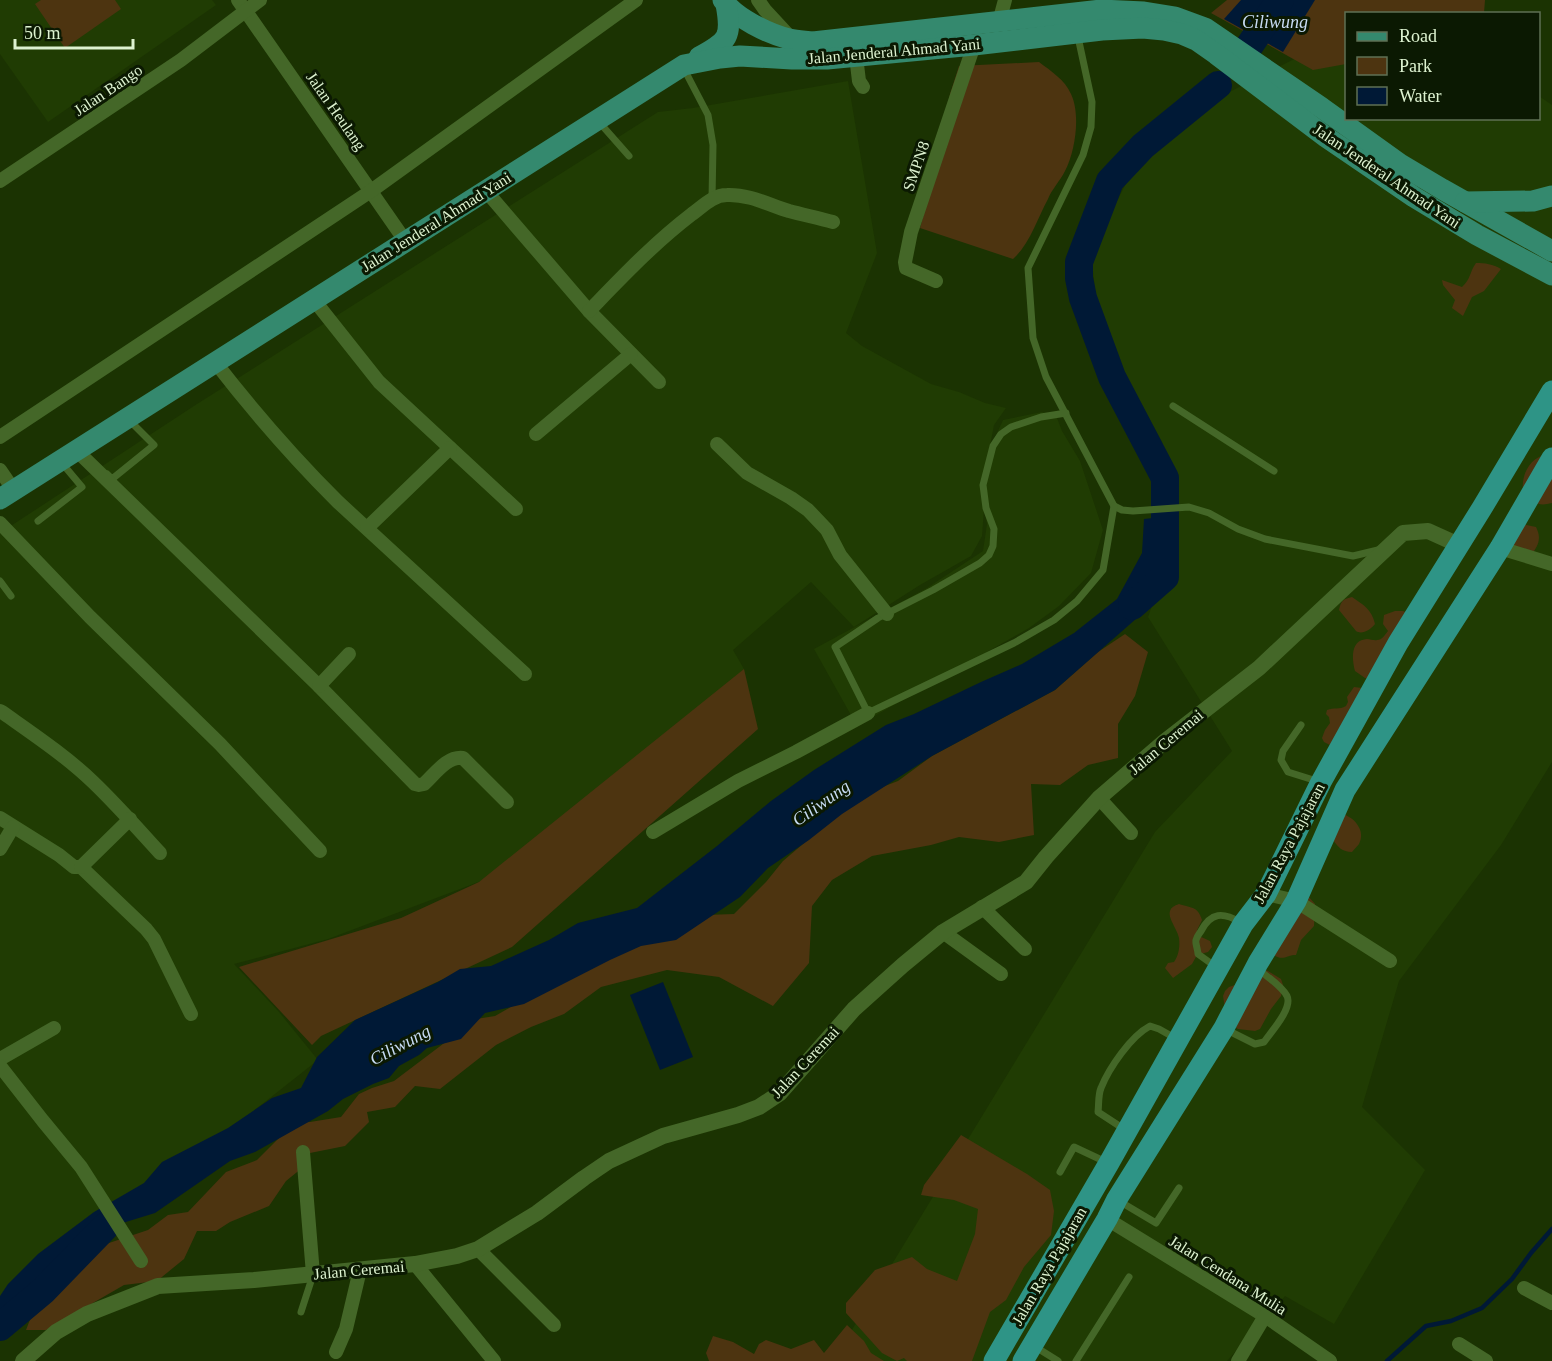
<svg xmlns="http://www.w3.org/2000/svg" width="1552" height="1361" font-family="'Times New Roman',serif">
<style>
.built{fill:#203c03}
.green{fill:#4d3410}
.water{fill:#001936}
.lines{fill:none;stroke-linecap:round;stroke-linejoin:round}
.stream{stroke:#001936;stroke-width:4.5}
.river{stroke:#001936;stroke-width:28}
.service{stroke:#446728;stroke-width:7}
.minor{stroke:#446728;stroke-width:14}
.tertiary{stroke:#446728;stroke-width:16}
.primary{stroke:#34896e;stroke-width:21}
.trunk{stroke:#2e9486;stroke-width:21}
.labels{text-anchor:middle;dominant-baseline:central;stroke-width:6;stroke-linejoin:round;paint-order:stroke}
.street-label{font-size:16px;fill:#ddf2d0;stroke:#0b1902}
.water-label{font-size:18px;font-style:italic;fill:#c7dbf3;stroke:#0b1902}
</style>
<rect width="100%" height="100%" fill="#1b3302"/>
<!-- built -->
<g class="built">
<path d="M0 0H212L216 5 48 122 0 54Z"/>
<path d="M1346 51V118H1538L1539 96 1552 105V762L1501 845 1399 981 1362 1107 1425 1170 1334 1324 1285 1296 1227 1361H833L1155 832 1232 751 1148 617 1176 539 1162 442 1099 327 1091 252 1138 160 1196 109 1304 54Z"/>
<path d="M848 81 877 253 846 333 862 346 931 384 959 392 985 403 1006 408 994 425 989 451 1003 420 1042 412 1057 418 1062 431 1080 461 1103 530 1091 573 1059 606 1029 628 857 726 814 649 927 588 983 551 987 524 984 509 982 536 971 556 920 585 854 627 811 582 733 650 744 669 614 797 489 878 328 939 234 964 279 1012 318 1060 0 1311V533L197 404 658 112 693 108Z"/>
</g>
<!-- green -->
<g class="green">
<path d="M41 0H115L121 9 65 48 35 4Z"/>
<path d="M1227 0H1485L1484 13 1346 14V64L1313 70 1211 13Z"/>
<path d="M1039 62C1051 71 1065 80 1071 94 1081 115 1075 152 1065 171 1060 181 1052 189 1048 199 1037 219 1030 244 1013 259L920 228 937 166 950 94 959 66Z"/>
<path d="M1476 263C1485 263 1493 264 1501 269L1484 291 1472 297 1463 316 1452 308 1455 300 1443 285 1442 280 1462 287C1471 279 1469 273 1476 263Z"/>
<path d="M1547 454 1552 456V503C1537 507 1533 502 1523 492 1521 475 1529 458 1547 454Z"/>
<path d="M1522 524 1536 527C1542 539 1538 546 1531 555L1510 557 1507 526Z"/>
<path d="M1352 597C1364 605 1372 610 1375 624 1370 630 1362 635 1356 631L1339 610C1341 600 1344 599 1352 597Z"/>
<path d="M1395 611H1403L1410 614 1373 680 1365 678 1355 671C1352 659 1350 640 1367 639 1370 639 1375 641 1377 640 1382 640 1385 635 1388 631L1383 624 1384 615Z"/>
<path d="M1125 634 1148 652 1135 696 1118 724V758L1088 765 1060 785 1031 784 1034 835 999 842 959 837 931 845 872 856 832 880 812 906 809 963 773 1006 719 977 667 970 601 987 564 1014 531 1027 496 1045 440 1089 415 1086 395 1107 367 1112 369 1122 345 1146 310 1153 307 1164 286 1181 269 1206 230 1222 216 1231H197L184 1259 157 1281 124 1285 46 1330H26L31 1317 65 1285 88 1257 103 1245 148 1230 168 1215 188 1212 226 1172 257 1160 279 1138 287 1123 310 1122 341 1117 359 1094 372 1088 394 1081 476 1019 495 1016 546 987 706 915 734 914 766 882 783 861 810 838 843 807 877 789 898 781 932 756 1055 690 1098 652Z"/>
<path d="M744 669 758 729 512 947 321 1036 312 1045 239 967 401 918 479 882Z"/>
<path d="M1354 687 1362 688 1332 746 1324 742 1322 738 1325 730 1330 723 1329 717 1326 714 1327 710C1334 707 1339 710 1346 706L1348 702 1347 697Z"/>
<path d="M1343 814C1355 818 1366 831 1359 844 1357 847 1354 849 1352 852 1342 852 1338 847 1333 840Z"/>
<path d="M1308 896 1315 904 1314 926 1301 940 1296 955C1284 955 1286 962 1271 954Z"/>
<path d="M1179 904C1191 908 1198 906 1202 920L1197 930 1199 936 1210 941 1212 947 1208 952 1197 955 1192 964 1173 978 1165 968 1168 963 1174 962C1179 955 1180 946 1179 938 1177 926 1159 910 1179 904Z"/>
<path d="M1258 967 1268 971 1281 979 1283 985 1281 996 1271 1009 1260 1029 1255 1031 1238 1029 1233 1026 1226 1015 1223 996 1225 991 1229 987 1235 985Z"/>
<path d="M961 1135 1027 1174 1050 1190 1054 1211 1051 1235 1024 1267 1006 1300 990 1312 972 1361H907L904 1358 897 1361 882 1353 846 1313V1303L875 1270 912 1257 927 1269 957 1281 975 1234 978 1209 954 1200 921 1195 924 1185Z"/>
<path d="M847 1325 864 1341 871 1353 884 1361H709L706 1353 713 1336 733 1342 754 1354 759 1344 766 1340 791 1349 814 1340 824 1353Z"/>
</g>
<!-- water -->
<g class="water">
<path d="M1241 0H1315L1283 52 1224 19Z"/>
<path d="M1171 516 1168 553 1159 589 1145 611 1055 690 932 756 842 814 809 840 768 868 740 897 676 940 641 946 610 960 524 1004 485 1013 461 1039 427 1048 419 1055 399 1066 389 1078 373 1084 343 1099 328 1111 255 1152 230 1161 155 1213 116 1225 41 1285 18 1321 0 1337V1296L8 1284 38 1254 94 1212 144 1183 162 1162 228 1128 272 1098 301 1088 317 1057 355 1020 438 982 460 969 491 966 549 940 578 923 637 908 717 846 771 801 814 770 886 725 914 714 981 682 1022 664 1074 633 1117 599 1142 553 1144 519Z"/>
<path d="M663 982 693 1057 660 1070 630 995Z"/>
</g>
<g class="lines">
<!-- stream -->
<path class="stream" d="M1387 1361 1426 1326 1451 1321 1482 1308 1512 1279 1531 1253 1552 1229"/>
<!-- river -->
<g class="river">
<path d="M1248 48 1280 0"/>
<path d="M1132 606 1165 577V478L1112 377 1083 298 1079 278V262L1110 181 1143 146 1218 85"/>
<path d="M0 1327 43 1291 105 1227"/>
</g>
<!-- service -->
<g class="service">
<path d="M1078 37 1092 102 1091 127 1083 155 1028 268 1033 338 1046 377 1114 506 1122 510 1133 511 1189 507 1209 513 1238 529 1265 539 1353 556 1378 550"/>
<path d="M683 67 708 115 713 145 712 199"/>
<path d="M599 122 629 156"/>
<path d="M1173 406 1274 471"/>
<path d="M1066 413 1041 417 1011 427 1001 434 993 446 983 485 986 508 994 529 993 546 989 555 980 563 933 590 878 618 835 647 868 713 1014 643 1054 620 1077 601 1103 570 1114 506"/>
<path d="M107 474 112 479 154 445 130 421"/>
<path d="M38 521 82 487 61 462"/>
<path d="M0 581 11 596"/>
<path d="M1301 725 1283 751 1281 760 1288 772 1320 782"/>
<path d="M1216 967 1198 954C1198 950 1195 943 1196 940 1197 936 1199 934 1201 931 1211 912 1223 912 1240 922"/>
<path d="M1225 1029 1255 1044 1264 1042C1271 1032 1293 1008 1287 996 1281 985 1267 977 1258 969"/>
<path d="M1124 1129 1098 1112C1099 1104 1098 1095 1101 1088 1109 1068 1131 1036 1150 1026L1159 1029 1175 1038"/>
<path d="M1060 1172 1074 1147 1106 1162"/>
<path d="M1119 1201 1156 1223 1179 1188"/>
<path d="M301 1312 313 1275"/>
<path d="M1034 1346 1058 1361"/>
<path d="M1076 1361 1129 1277"/>
</g>
<!-- minor -->
<g class="minor">
<path d="M238 0 406 242"/>
<path d="M758 0 765 10 790 37"/>
<path d="M996 25 999 22 1005 0"/>
<path d="M856 56 859 81 863 87"/>
<path d="M0 181 181 60 260 0"/>
<path d="M486 191 589 311 659 382"/>
<path d="M936 281 906 268 905 262 911 232 974 45 979 40"/>
<path d="M314 300 379 382 516 509"/>
<path d="M589 311C623 276 653 244 692 214 703 206 713 195 727 195 749 194 769 205 789 211 804 215 819 218 833 222"/>
<path d="M215 362C253 411 294 458 338 502L525 674"/>
<path d="M536 434 631 354"/>
<path d="M0 437 371 191 636 0"/>
<path d="M717 444 747 473 791 498 808 510 827 530 840 555 887 614"/>
<path d="M76 450 319 686 415 784 419 785 424 784C435 774 447 756 463 758L507 802"/>
<path d="M0 470 13 489"/>
<path d="M0 523 90 617 220 744 320 851"/>
<path d="M367 528 450 448"/>
<path d="M1500 548 1552 564"/>
<path d="M319 686 349 654"/>
<path d="M0 711 2 712C33 734 66 756 93 782 117 805 138 829 160 853"/>
<path d="M1099 798 1131 833"/>
<path d="M0 818 59 855 74 867H81L146 929 154 939 191 1014"/>
<path d="M653 832 738 781 796 752 868 713"/>
<path d="M0 849 13 827"/>
<path d="M81 867 130 819"/>
<path d="M1266 894 1296 901 1390 961"/>
<path d="M982 907 1025 949"/>
<path d="M943 932 1001 974"/>
<path d="M0 1059 54 1028"/>
<path d="M0 1066 43 1121 81 1167 141 1261"/>
<path d="M303 1152 313 1274"/>
<path d="M1107 1219 1265 1316 1330 1361"/>
<path d="M478 1249 554 1325"/>
<path d="M415 1264 494 1361"/>
<path d="M1524 1288 1552 1303"/>
<path d="M1459 1344 1486 1361"/>
<path d="M336 1352 346 1329 360 1270"/>
<path d="M1238 1361 1265 1316"/>
</g>
<!-- tertiary -->
<path class="tertiary" d="M23 1361 56 1332 87 1314 158 1286 254 1280 415 1264 457 1256 478 1249 537 1213 584 1178 609 1161 663 1136 738 1115 759 1107 780 1093 854 1009 903 965 943 932 1026 882 1046 857 1099 798 1164 742 1259 668 1403 533 1428 531 1459 545"/>
<!-- primary -->
<g class="primary">
<path d="M723 0C735 18 769 34 789 39 797 41 805 41 813 42L1101 10 1144 12 1175 17 1205 28 1322 108 1400 164 1442 189 1552 251"/>
<path d="M699 57C729 41 732 37 726 4"/>
<path d="M1465 202 1533 201 1552 196"/>
<path d="M0 499 684 65 720 58 740 56 792 59H827L974 45 1102 30 1143 28 1164 30 1182 34 1196 40 1216 54 1326 137 1414 197 1477 235 1552 275"/>
</g>
<!-- trunk -->
<g class="trunk">
<path d="M994 1361 1109 1163 1243 924 1266 894 1321 782 1398 643 1482 508 1552 391"/>
<path d="M1023 1361 1107 1219 1117 1199 1224 1028 1258 963 1296 901 1345 790 1500 548 1552 458"/>
</g>
</g>
<g class="labels">
<!-- street labels -->
<g class="street-label">
<text transform="translate(894 51) rotate(-5)">Jalan Jenderal Ahmad Yani</text>
<text transform="translate(108 90) rotate(-34)">Jalan Bango</text>
<text transform="translate(336 111) rotate(55)">Jalan Heulang</text>
<text transform="translate(916 166) rotate(-71)">SMPN8</text>
<text transform="translate(1387 176) rotate(34)">Jalan Jenderal Ahmad Yani</text>
<text transform="translate(436 222) rotate(-32)">Jalan Jenderal Ahmad Yani</text>
<text transform="translate(1166 742) rotate(-40)">Jalan Ceremai</text>
<text transform="translate(1289 843) rotate(-62)">Jalan Raya Pajajaran</text>
<text transform="translate(805 1062) rotate(-47)">Jalan Ceremai</text>
<text transform="translate(1049 1266) rotate(-60)">Jalan Raya Pajajaran</text>
<text transform="translate(359 1270) rotate(-5)">Jalan Ceremai</text>
<text transform="translate(1228 1275) rotate(32)">Jalan Cendana Mulia</text>
</g>
<!-- water labels -->
<g class="water-label">
<text x="1275" y="22">Ciliwung</text>
<text transform="translate(821 803) rotate(-35)">Ciliwung</text>
<text transform="translate(400 1045) rotate(-28)">Ciliwung</text>
</g>
</g>
<!-- legend -->
<rect x="1345" y="12" width="195" height="108" fill="#0b1902" stroke="#5f7054" stroke-width="1.5"/>
<rect x="1357" y="32" width="30" height="9" fill="#34896e" stroke="#5f7054" stroke-width="1.5"/>
<text x="1399" y="42" font-size="18" fill="#ddf2d0">Road</text>
<rect x="1357" y="57" width="30" height="18" fill="#4d3410" stroke="#5f7054" stroke-width="1.5"/>
<text x="1399" y="72" font-size="18" fill="#ddf2d0">Park</text>
<rect x="1357" y="87" width="30" height="18" fill="#001936" stroke="#5f7054" stroke-width="1.5"/>
<text x="1399" y="102" font-size="18" fill="#ddf2d0">Water</text>
<!-- scale -->
<path d="M15 39v9h118v-9" fill="none" stroke="#ddf2d0" stroke-width="3"/>
<text x="24" y="39" font-size="18" fill="#ddf2d0" stroke="#0b1902" stroke-width="4.5" paint-order="stroke">50 m</text>
</svg>
